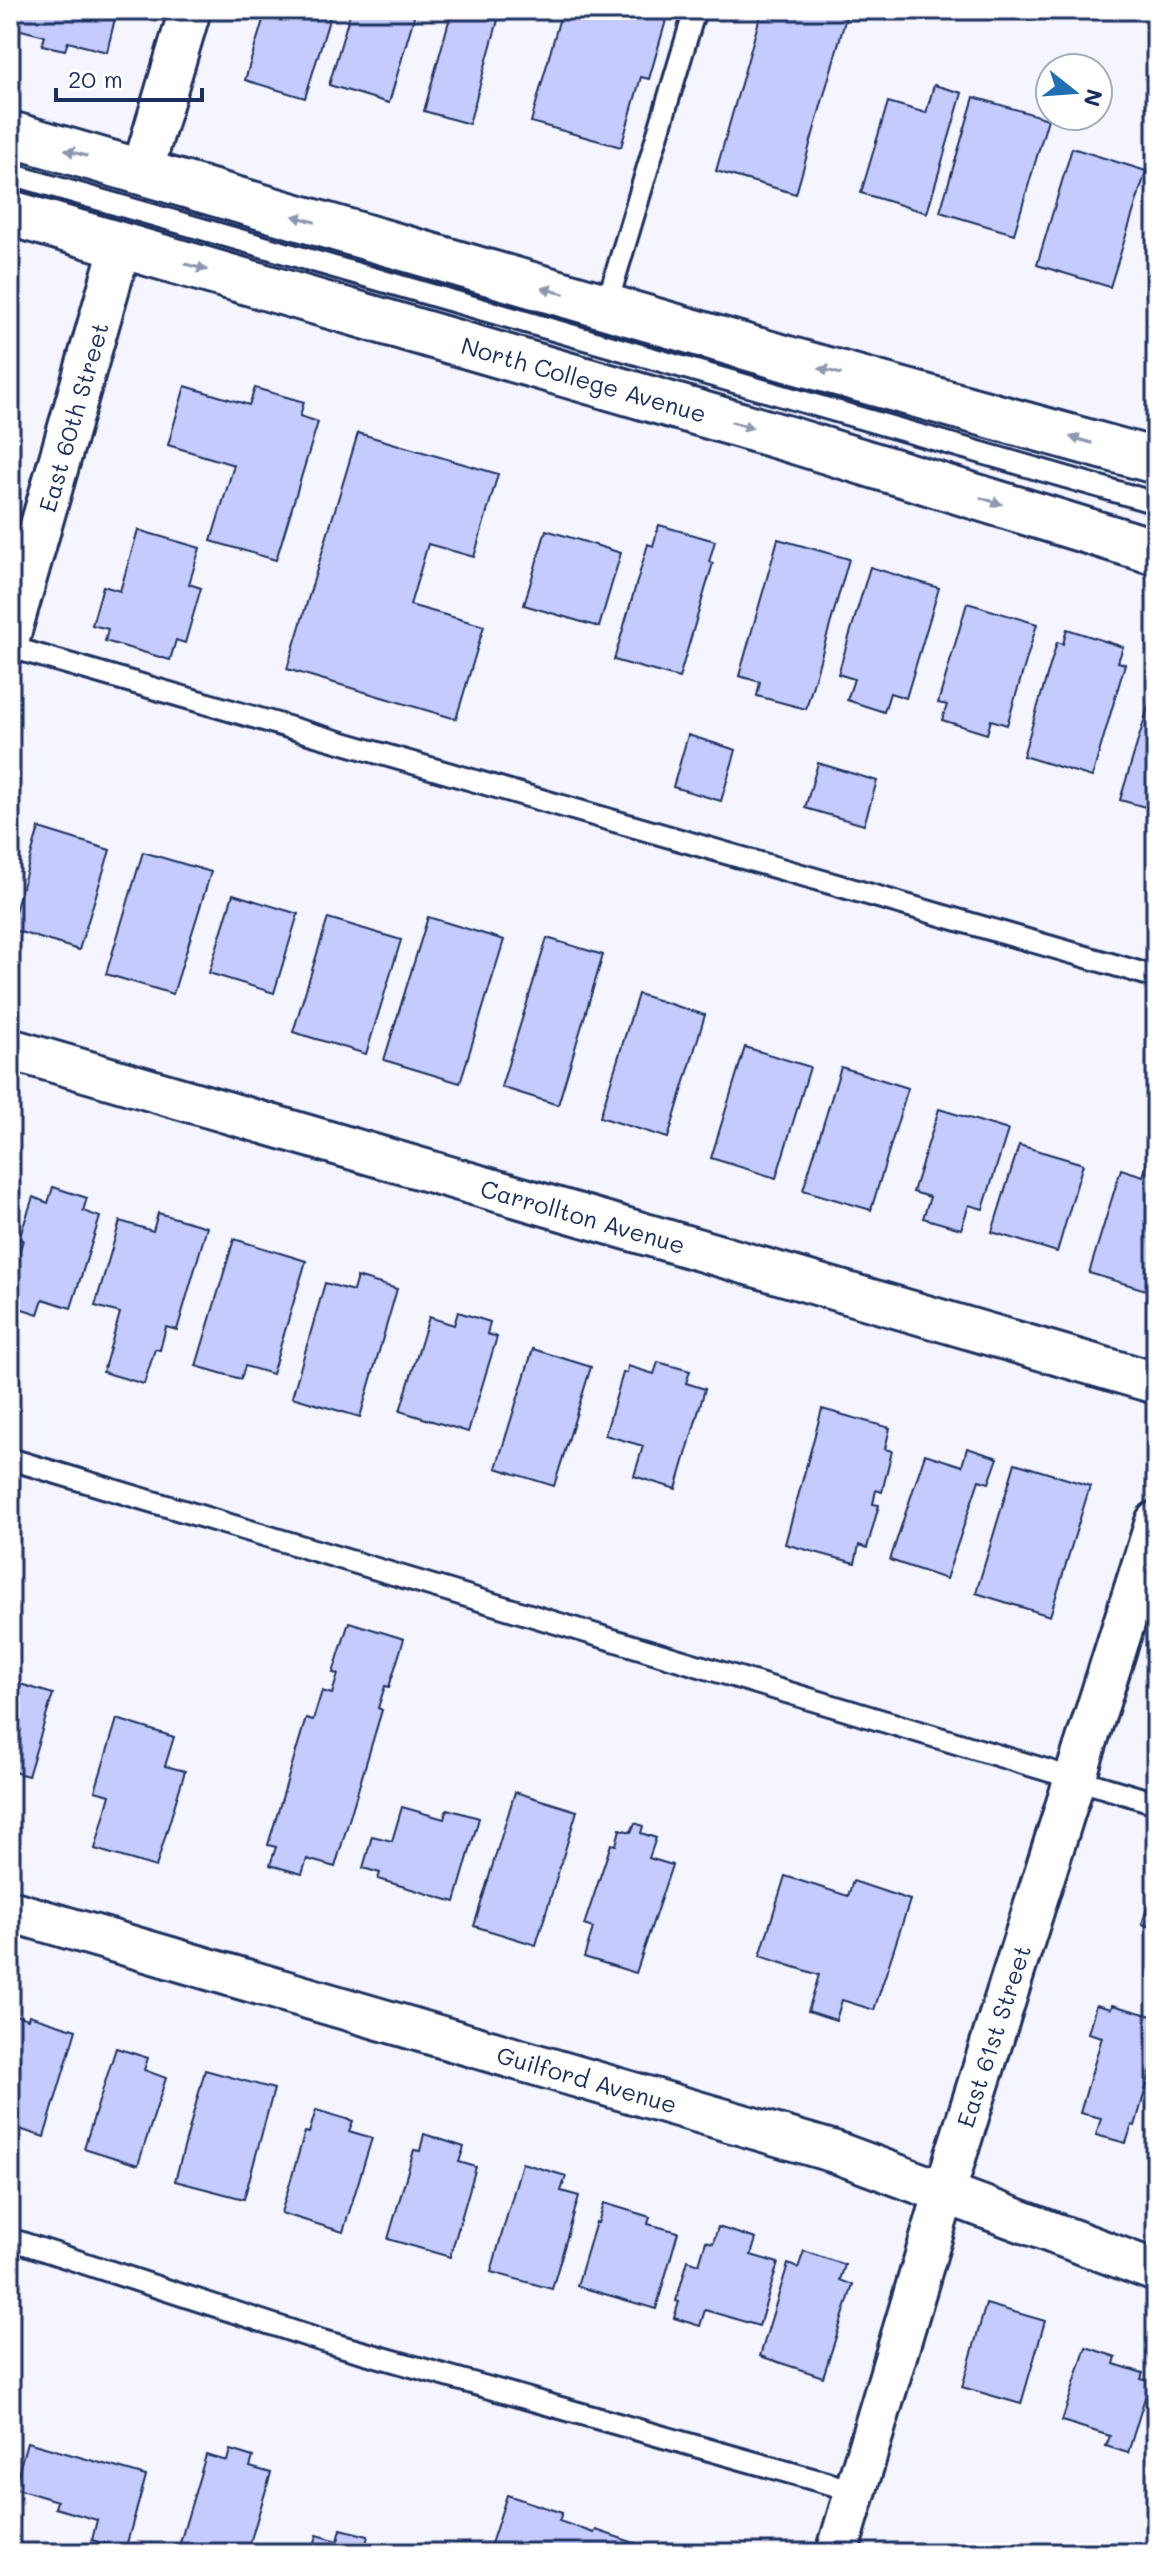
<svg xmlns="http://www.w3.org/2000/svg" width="1166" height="2563" font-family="Mali,sans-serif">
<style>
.building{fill:#c6cbfe;stroke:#1b2f5e;stroke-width:2}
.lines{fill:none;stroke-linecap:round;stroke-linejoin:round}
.service-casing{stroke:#1b2f5e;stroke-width:26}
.minor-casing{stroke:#1b2f5e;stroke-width:46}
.secondary-casing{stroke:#1b2f5e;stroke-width:50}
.service{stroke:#fff;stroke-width:20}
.minor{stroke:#fff;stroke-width:40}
.secondary{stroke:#fff;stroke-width:44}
.oneway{fill:#8d97ae}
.labels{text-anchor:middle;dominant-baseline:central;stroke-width:7;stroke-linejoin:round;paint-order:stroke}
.street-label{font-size:24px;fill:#1b2f5e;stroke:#fff}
</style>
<rect width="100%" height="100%" fill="#f4f5ff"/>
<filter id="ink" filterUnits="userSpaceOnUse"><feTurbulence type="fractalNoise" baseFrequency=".0125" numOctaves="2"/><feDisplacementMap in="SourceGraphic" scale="16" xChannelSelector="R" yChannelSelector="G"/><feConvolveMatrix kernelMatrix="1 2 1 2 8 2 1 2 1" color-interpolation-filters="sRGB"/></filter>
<g filter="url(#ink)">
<!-- building -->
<g class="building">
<path d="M18 10H117L107 52 68 42 65 50 42 45 45 36 13 28Z"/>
<path d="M266 10H332L305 98 245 80Z"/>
<path d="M351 10H416L389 103 329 85Z"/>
<path d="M452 10H490L500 13 469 124 424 111Z"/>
<path d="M562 10H669L649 79 641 77 621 147 531 122Z"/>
<path d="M762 10H848L796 194 716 171Z"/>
<path d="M934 85 962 93 927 213 861 193 888 102 926 113Z"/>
<path d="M974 97 1048 119 1014 234 940 212Z"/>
<path d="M1072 148 1146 171 1110 287 1037 265Z"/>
<path d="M185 386 249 405 255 388 304 402 300 416 318 422 276 560 211 541 234 465 168 445Z"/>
<path d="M358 433 498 474 474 557 428 544 410 605 484 626 456 719 287 669Z"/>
<path d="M659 525 715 541 709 562 713 563 679 678 614 660 648 544 653 546Z"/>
<path d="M138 530 200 548 189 584 201 588 185 643 176 640 170 660 105 641 108 629 92 625 103 586 120 591Z"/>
<path d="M546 530 621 553 599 627 524 605Z"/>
<path d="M778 539 849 559 806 709 757 696 760 682 739 676Z"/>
<path d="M870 567 939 588 906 698 890 693 884 712 847 700 854 679 838 674Z"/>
<path d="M967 603 1037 624 1007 725 991 720 987 734 942 720 947 705 938 703Z"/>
<path d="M1067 629 1123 647 1118 662 1125 664 1092 777 1023 756 1057 642 1063 644Z"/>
<path d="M1156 681V810L1120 800Z"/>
<path d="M688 735 736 750 721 801 673 787Z"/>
<path d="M818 763 877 781 864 825 805 808Z"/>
<path d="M39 828 110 850 79 950 10 929Z"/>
<path d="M143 852 211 872 173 994 106 974Z"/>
<path d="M233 894 298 914 274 993 209 973Z"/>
<path d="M428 917 504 940 460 1083 384 1060Z"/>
<path d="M328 918 401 940 366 1054 293 1032Z"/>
<path d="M547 938 603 955 558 1105 501 1087Z"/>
<path d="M638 994 705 1015 668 1138 600 1117Z"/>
<path d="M745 1047 810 1067 776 1178 711 1158Z"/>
<path d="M841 1067 908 1088 871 1210 803 1190Z"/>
<path d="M939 1109 1008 1130 983 1209 969 1205 961 1229 923 1218 930 1197 913 1192Z"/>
<path d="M1019 1145 1083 1164 1057 1252 992 1232Z"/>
<path d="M1148 1161 1156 1164V1293L1089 1273 1121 1169 1143 1176Z"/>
<path d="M53 1187 87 1198 83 1211 100 1217 71 1308 43 1299 38 1314 10 1305 12 1292 10 1291V1280L23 1240 19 1239 33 1197 48 1203Z"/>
<path d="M158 1213 207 1227 177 1330 166 1327 160 1350 155 1349 144 1384 103 1372 120 1313 95 1306 120 1221 153 1231Z"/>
<path d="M234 1239 306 1261 272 1374 245 1366 241 1379 196 1366Z"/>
<path d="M357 1277 397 1289 360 1417 292 1397 325 1283 353 1291Z"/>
<path d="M458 1312 490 1322 487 1334 497 1337 468 1432 400 1411 429 1317 454 1325Z"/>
<path d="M533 1349 591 1367 554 1486 496 1468Z"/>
<path d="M658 1362 690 1371 686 1383 705 1389 676 1489 634 1476 643 1446 605 1435 623 1373H627L628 1366 654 1374Z"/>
<path d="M822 1409 890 1428 885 1449 892 1451 882 1492 876 1490 873 1504 879 1505 867 1548 859 1545 855 1563 785 1544Z"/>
<path d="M967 1448 998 1458 989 1483 979 1480 946 1579 890 1560 925 1454 962 1466Z"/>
<path d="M1015 1463 1090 1486 1050 1616 976 1593Z"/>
<path d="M349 1622 404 1639 389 1687 385 1686 378 1708 382 1710 335 1867 307 1859 302 1874 270 1865 276 1847 268 1845 306 1718 313 1720 322 1691 332 1694 338 1674 333 1673Z"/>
<path d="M10 1681 53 1694 28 1776 10 1771Z"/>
<path d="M117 1719 174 1737 165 1766 185 1771 156 1867 95 1849 110 1795 95 1791Z"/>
<path d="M515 1792 577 1811 536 1945 474 1926Z"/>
<path d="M402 1807 444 1819 447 1809 479 1818 455 1902 378 1879 380 1873 363 1868 372 1836 392 1841Z"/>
<path d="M635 1823 643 1826 641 1833 656 1838 649 1858 672 1865 636 1973 584 1957 593 1928 584 1925 611 1844 616 1845 620 1829 631 1832Z"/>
<path d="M785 1876 848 1896 853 1881 910 1900 874 2010 842 2000 836 2020 808 2011 819 1975 760 1956Z"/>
<path d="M1156 1880V1929L1142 1924Z"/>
<path d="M1096 2005 1111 2009 1112 2005 1156 2017V2053L1135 2126 1132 2125 1126 2143 1096 2135 1101 2118 1080 2113 1102 2037 1088 2033Z"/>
<path d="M12 2014 28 2019 29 2015 76 2030 44 2137 10 2126V2021Z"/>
<path d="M116 2048 148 2058 144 2070 166 2078 138 2165 84 2148Z"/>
<path d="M205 2070 274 2089 244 2199 175 2181Z"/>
<path d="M316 2110 353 2121 349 2131 372 2138 343 2232 281 2213 305 2132 309 2133Z"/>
<path d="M424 2134 464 2147 459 2162 476 2167 450 2257 388 2239 414 2150 420 2151Z"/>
<path d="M522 2163 566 2176 561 2191 579 2196 552 2289 491 2272Z"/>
<path d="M604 2203 650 2217 648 2224 678 2232 656 2309 577 2286 596 2222 598 2223Z"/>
<path d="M718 2227 756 2239 751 2255 778 2263 759 2326 705 2310 700 2326 674 2318 679 2302 676 2301 688 2260 699 2264 706 2241 713 2243Z"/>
<path d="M804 2251 845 2265 840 2280 853 2285 823 2377 760 2356 788 2264 798 2268Z"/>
<path d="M986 2304 1045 2321 1021 2404 962 2387Z"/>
<path d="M1086 2347 1116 2357 1114 2364 1143 2373 1141 2379 1150 2381 1128 2453 1106 2446 1110 2436 1062 2421Z"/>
<path d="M27 2442 146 2476 125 2550 92 2540 97 2520 55 2508 57 2501 14 2488Z"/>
<path d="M230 2450 253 2457 250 2467 271 2473 247 2553H177L206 2455 227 2461Z"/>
<path d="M507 2495 562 2513 559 2521 594 2533 596 2530 664 2553H500L489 2550Z"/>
<path d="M341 2529 368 2536 365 2548 383 2553H312L317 2535 338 2541Z"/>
</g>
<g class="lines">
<!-- service casing -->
<g class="service-casing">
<g id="service">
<path d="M10 174 1156 503"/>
<path d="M606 307 695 10"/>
<path d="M10 647 1156 977"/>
<path d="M10 1459 1156 1803"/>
<path d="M10 2239 323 2341 855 2491"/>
</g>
</g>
<!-- minor casing -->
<g class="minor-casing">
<g id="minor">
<path d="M142 172 190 10"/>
<path d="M10 634 121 245"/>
<path d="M10 1049 1156 1383"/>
<path d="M10 1911 835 2152 1156 2271"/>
<path d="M837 2553 955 2158 1156 1522"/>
</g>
</g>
<!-- secondary casing -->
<g class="secondary-casing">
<g id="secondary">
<path d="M10 134 791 360 1156 461"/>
<path d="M10 213 788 439 1156 552"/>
</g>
</g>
<!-- service -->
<use href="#service" class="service"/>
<!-- minor -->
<use href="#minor" class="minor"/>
<!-- secondary -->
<use href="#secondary" class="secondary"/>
</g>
<!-- one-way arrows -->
<defs><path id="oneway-solid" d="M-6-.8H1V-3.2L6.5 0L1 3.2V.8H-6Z" transform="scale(2)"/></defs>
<g class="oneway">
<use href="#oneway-solid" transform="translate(76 153) rotate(-164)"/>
<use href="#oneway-solid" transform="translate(304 219) rotate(-164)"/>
<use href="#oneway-solid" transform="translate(196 267) rotate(16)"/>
<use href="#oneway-solid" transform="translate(553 291) rotate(-164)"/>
<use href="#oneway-solid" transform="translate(830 371) rotate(-164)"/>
<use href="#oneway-solid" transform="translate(742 425) rotate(16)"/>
<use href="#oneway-solid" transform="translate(1081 440) rotate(-164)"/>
<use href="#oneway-solid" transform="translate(991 501) rotate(17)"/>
</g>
</g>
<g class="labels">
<!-- street labels -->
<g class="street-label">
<text transform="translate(584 379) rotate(16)">North College Avenue</text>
<text transform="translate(73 417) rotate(-74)">East 60th Street</text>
<text transform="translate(583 1216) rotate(16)">Carrollton Avenue</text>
<text transform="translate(993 2036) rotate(-72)">East 61st Street</text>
<text transform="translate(587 2079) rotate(16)">Guilford Avenue</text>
</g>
</g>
<!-- margin -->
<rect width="1166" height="2563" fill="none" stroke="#fff" stroke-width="40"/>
<rect x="20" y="20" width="1126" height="2523" fill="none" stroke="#1b2f5e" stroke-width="3" filter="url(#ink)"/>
<!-- north arrow -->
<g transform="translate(1074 92) rotate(107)"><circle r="38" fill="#ffffff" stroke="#a4acbf" stroke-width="2"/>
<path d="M0-6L14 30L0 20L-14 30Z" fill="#1f6fb2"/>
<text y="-12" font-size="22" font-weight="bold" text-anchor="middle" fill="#1b2f5e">N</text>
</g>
<!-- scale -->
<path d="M56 88v12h146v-12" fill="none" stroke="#1b2f5e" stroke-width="4"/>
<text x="68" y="88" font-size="24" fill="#1b2f5e" stroke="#ffffff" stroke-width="6" paint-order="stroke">20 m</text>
</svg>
